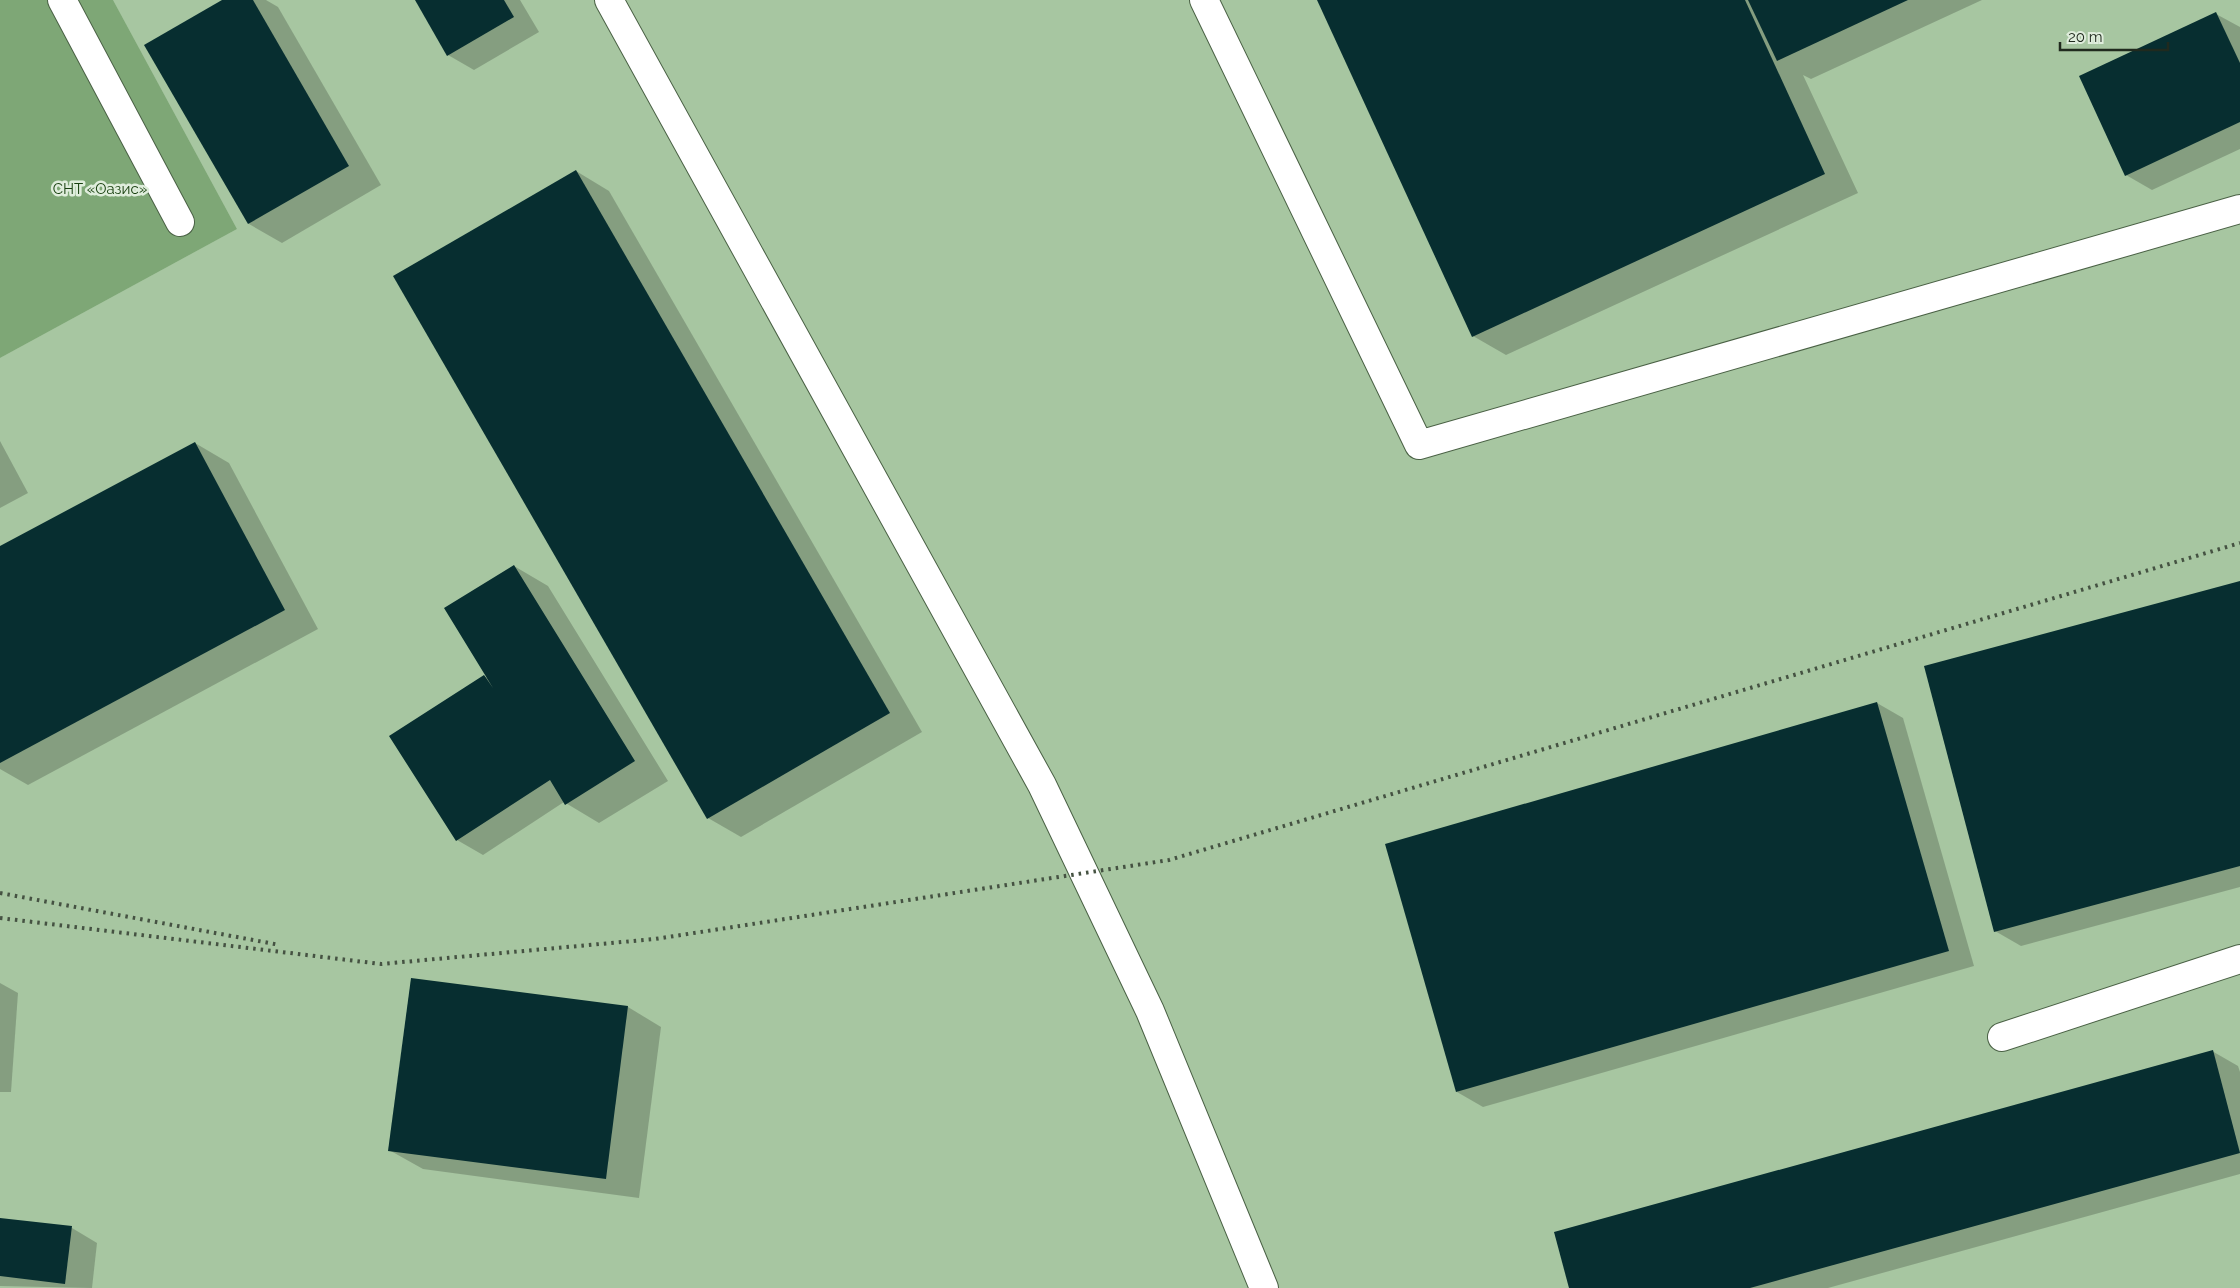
<svg xmlns="http://www.w3.org/2000/svg" width="2240" height="1288" font-family="Raleway,sans-serif">
<style>
.built{fill:#a7c6a1}
.green{fill:#7ea776}
.shadow{fill:#0003}
.building{fill:#072e30}
.lines{fill:none;stroke-linecap:round;stroke-linejoin:round}
.minor-casing{stroke:#4a6145;stroke-width:30}
.minor{stroke:#fff;stroke-width:28}
.rail{stroke:#455242;stroke-width:4;stroke-dasharray:2.5 5;stroke-linecap:butt}
.labels{text-anchor:middle;dominant-baseline:central;stroke-width:5;stroke-linejoin:round;paint-order:stroke}
.park-label{font-size:15px;fill:#173f0e;stroke:#dfeddc}
</style>
<rect width="100%" height="100%" fill="#b6d0b1"/>
<!-- built -->
<path class="built" d="M113 0H2240V1288H0V358L237 229Z"/>
<!-- green -->
<path class="green" d="M0 0H113L237 229 0 358Z"/>
<!-- shadow -->
<g class="shadow">
<path d="M224 0H266L278 7 381 185 282 243 249 224Z"/>
<path d="M417 0H520L539 32 474 70 448 55Z"/>
<path d="M1318 0H1982L1811 79 1803 75 1858 193 1506 355 1473 336Z"/>
<path d="M2216 14 2240 27V149L2152 190 2126 175Z"/>
<path d="M576 171 609 191 922 732 741 837 708 818Z"/>
<path d="M0 441 28 493 0 508Z"/>
<path d="M195 443 229 463 318 629 28 785 0 769V548Z"/>
<path d="M514 566 548 586 668 781 599 823 564 802 483 855 457 840 484 676 489 679Z"/>
<path d="M2240 582V887L2021 946 1995 931Z"/>
<path d="M1877 703 1903 718 1974 966 1483 1107 1457 1092Z"/>
<path d="M0 983 18 993 11 1092H0Z"/>
<path d="M628 1007 661 1027 639 1198 423 1169 389 1150Z"/>
<path d="M2212 1051 2238 1066 2240 1072V1174L1828 1288H1571Z"/>
<path d="M0 1219 72 1228 97 1243 92 1288 0 1286Z"/>
</g>
<!-- building -->
<g class="building">
<path d="M222 0H253L349 166 248 224 144 45Z"/>
<path d="M415 0H504L514 17 447 56Z"/>
<path d="M1317 0H1745L1825 174 1472 337Z"/>
<path d="M1748 0H1908L1777 61Z"/>
<path d="M2216 12 2240 63V122L2125 176 2079 76Z"/>
<path d="M576 170 890 713 707 819 393 276Z"/>
<path d="M195 442 285 610 0 763V546Z"/>
<path d="M514 565 635 761 565 805 550 780 456 841 389 736 484 675 493 688 444 608Z"/>
<path d="M2240 581V866L1994 932 1924 666Z"/>
<path d="M1877 702 1949 951 1456 1092 1385 844Z"/>
<path d="M411 978 628 1006 606 1179 388 1151Z"/>
<path d="M2213 1050 2240 1153 1750 1288H1569L1554 1232Z"/>
<path d="M0 1218 72 1226 65 1284 0 1276Z"/>
</g>
<g class="lines">
<!-- minor casing -->
<g class="minor-casing">
<g id="minor">
<path d="M62 0 180 222"/>
<path d="M609 0 1042 785 1150 1011 1264 1288"/>
<path d="M1204 0 1419 445 2240 209"/>
<path d="M2002 1037 2240 959"/>
</g>
</g>
<!-- minor -->
<use href="#minor" class="minor"/>
<!-- rail -->
<g class="rail">
<path d="M0 893 280 945"/>
<path d="M0 918 381 964 655 939 1169 860 2240 543"/>
</g>
</g>
<g class="labels">
<!-- park labels -->
<g class="park-label">
<text x="100" y="189">СНТ «Оазис»</text>
</g>
</g>
<!-- scale -->
<path d="M2060 42v8h108v-8" fill="none" stroke="#202a1e" stroke-width="2.5"/>
<text x="2068" y="42" font-size="15" fill="#202a1e" stroke="#dfeddc" stroke-width="4" paint-order="stroke">20 m</text>
</svg>
